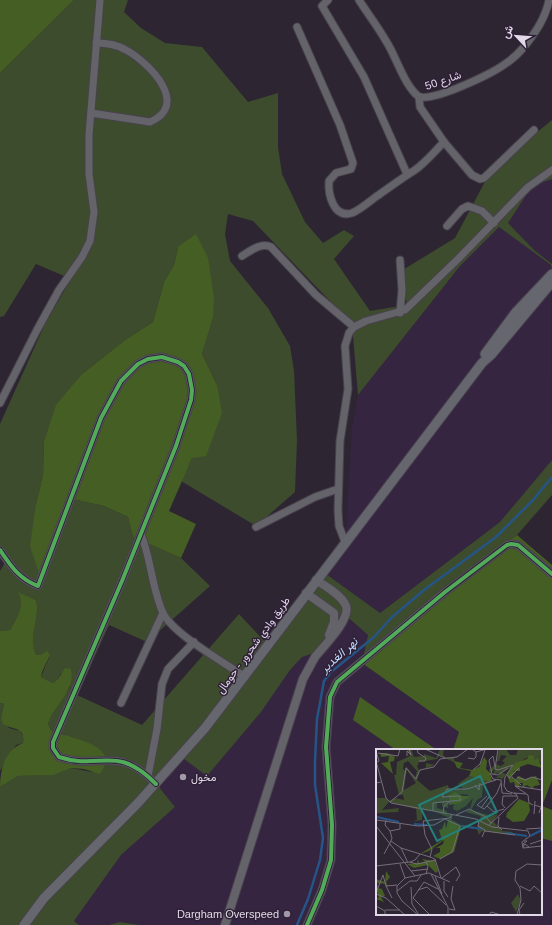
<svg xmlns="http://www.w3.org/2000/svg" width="552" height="925" font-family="Arial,Vazirmatn,sans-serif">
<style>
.built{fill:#362541}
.green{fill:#3d4c2d}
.forest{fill:#455e23}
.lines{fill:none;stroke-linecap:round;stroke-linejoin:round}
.stream{stroke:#255587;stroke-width:2.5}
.minor-casing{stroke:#49424e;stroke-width:9}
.tertiary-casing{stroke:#49424e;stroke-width:10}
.secondary-casing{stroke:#49424e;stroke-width:11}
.minor{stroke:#636369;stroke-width:7}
.tertiary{stroke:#636369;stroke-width:8}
.secondary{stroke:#65666e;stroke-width:9}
.cycleway-casing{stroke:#2e2037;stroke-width:6}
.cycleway{stroke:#51ab58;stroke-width:4}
.poi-dot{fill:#a299a8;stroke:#2e2037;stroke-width:1.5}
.labels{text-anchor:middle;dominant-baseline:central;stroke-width:3;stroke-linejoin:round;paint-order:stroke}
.street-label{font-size:11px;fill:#e1d8e8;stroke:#2e2037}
.poi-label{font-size:11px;fill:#e1d8e8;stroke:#2e2037;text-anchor:start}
.water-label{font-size:12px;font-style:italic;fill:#bfdcfc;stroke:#2e2037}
.inset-river{fill:none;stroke:#255587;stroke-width:2}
.inset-road{fill:none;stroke:#756d7b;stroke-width:1}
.view{fill:#24807a;fill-opacity:0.15;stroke:#24807a;stroke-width:2}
.inset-edge{fill:none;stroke:#e1d8e8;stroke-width:2}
</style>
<rect width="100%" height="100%" fill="#2d2532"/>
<!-- built -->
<g class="built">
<path d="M552 179V264H551L534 250 508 223 532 186Z"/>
<path d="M499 226 551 265 552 460 500 522 380 613 326 574 345 550 352 426 358 395 460 266Z"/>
<path d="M343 613 368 635 362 663 459 732 453 750H437L360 698 353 720 396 750H377V914H541V838L552 841V907L550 913 552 925H140L126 922 109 925H79L74 921 121 855 175 807 159 787 185 759 207 776 261 712 290 670 302 657 314 653Z"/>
</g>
<!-- green -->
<g class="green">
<path d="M74 0H128L124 12 141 28 165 43 202 47 248 102 278 93V147L282 174 305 222 323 243 344 230 354 236 334 259 370 311 407 305 401 271 455 238 488 176 525 142 552 120V179L532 186 508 223 534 250 552 264V271L551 265 499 227 460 266 358 395 352 324 253 221 228 214 225 234 230 261 268 308 290 346 294 371 297 440 295 492 256 526 181 481 192 458 217 385 202 354 213 318 178 247 174 265 164 282 153 322 125 340 82 374 44 442 43 475 36 504 43 584 72 499 104 506 128 517 133 537 181 558 210 586 147 642 109 625 77 695 142 725 239 614 266 643 326 574 380 613 500 522 552 460V495L517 535 432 596 362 663 368 635 343 613 314 653 302 657 290 670 261 712 207 776 184 759 159 787 175 807 121 855 74 921 79 925H0V787L18 776 46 775 71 768 92 772 101 751 83 741 51 730 48 724 50 718 70 687 61 673 58 679 53 683 41 677 50 655H35C27 637 41 618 36 600L19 593C24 607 18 617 10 630L0 631V571L6 561 0 545V424L45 324 71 279 36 264 4 316 0 317V73Z"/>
<path d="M0 703 4 704 1 718 9 728 20 731 23 736V743L16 745 0 771Z"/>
<path d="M120 922 140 925H109Z"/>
</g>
<!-- forest -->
<g class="forest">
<path d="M0 0H74L0 73Z"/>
<path d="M196 234 208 258 214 298 213 318 202 354 217 385 222 413 206 456 192 458 169 511 196 524 181 558 133 537 128 517 104 506 72 499 43 585 30 546 36 504 43 475 44 442 56 405 82 374 125 340 153 322 164 282 174 265 178 247Z"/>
<path d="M517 535 552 565V780L542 806 552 810V841L541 838V750H453L459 732 362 663 432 596Z"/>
<path d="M18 592 36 600C41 618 27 637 36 655H41L47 651 50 655 42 672 41 677 53 683 58 679 65 668 71 669C76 691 54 705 48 724L51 730C64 736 100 742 105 756 108 762 103 769 100 774L84 769 71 768 53 775 18 776 0 787C0 769 5 750 23 743 25 726 14 731 3 724L1 718 4 704 0 703V631L10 630C17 618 25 606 18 592Z"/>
<path d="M360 697 437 750H396L353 720Z"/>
</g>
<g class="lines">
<!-- stream -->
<path class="stream" d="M297 925 308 899 320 860 323 838 315 785V761L317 719 324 681 331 672 374 637 391 618 424 590 496 537 533 500 552 477"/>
<!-- minor casing -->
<g class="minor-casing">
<g id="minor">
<path d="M328 0 322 6 364 77 407 174"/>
<path d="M359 0C368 14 378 27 386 41 396 56 404 85 418 96 430 104 493 73 505 64 511 60 518 54 523 48 534 35 546 17 549 0"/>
<path d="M297 27 340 125 353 163 351 169 336 173 329 181C328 193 333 219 352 213 360 210 370 201 377 196 390 187 402 178 415 170 425 163 435 151 444 142L420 107 419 97"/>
<path d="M91 113 150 122C191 104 148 62 126 50 116 44 107 43 96 43"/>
<path d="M444 142 472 175 480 179 484 178 534 130"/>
<path d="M447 226 462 209 468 206 482 211 494 223"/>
<path d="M242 256C250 251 261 242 271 247L316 295 354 327"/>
<path d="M400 260 402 290 400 313"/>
<path d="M0 403 37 330 59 290 82 257 90 241 94 212 89 174V135L100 0"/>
<path d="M256 527 315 497 338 489"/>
<path d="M141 534C151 559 152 589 163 613 174 635 224 662 245 677"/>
<path d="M345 542 339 526 338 510 340 441 348 389 345 346 349 333 354 327 366 321 405 310 458 259 528 187 552 170"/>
<path d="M0 550C11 566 19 579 38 586L101 418 121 381 138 364 148 359 162 357 178 362 184 366 189 374 192 390 191 400 176 446 122 581 53 742V748L59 757C101 771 116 743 156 784"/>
<path d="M121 703 163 613"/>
<path d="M148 776 157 729 162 684 168 669 194 642"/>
<path d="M307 925 322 890 331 860 332 825 326 747 330 697 337 682 445 592 507 545 511 544 518 545 552 574"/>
</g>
</g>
<!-- tertiary casing -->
<g class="tertiary-casing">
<g id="tertiary">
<path d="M306 593 334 613V622L329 635"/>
<path d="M225 925 303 679C307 672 311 664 315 657 323 647 351 619 346 606 342 595 325 586 316 580"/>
</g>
</g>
<!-- secondary casing -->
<g class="secondary-casing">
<g id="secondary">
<path d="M485 354 516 312 552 274"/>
<path d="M24 925 44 898 137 804 205 728 482 363 491 355 552 282"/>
</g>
</g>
<!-- minor -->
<use href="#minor" class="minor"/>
<!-- tertiary -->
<use href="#tertiary" class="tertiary"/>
<!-- secondary -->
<use href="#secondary" class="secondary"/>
<!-- cycleway casing -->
<g class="cycleway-casing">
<g id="cycleway">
<path d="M0 550C11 566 19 579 38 586L101 418 121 381 138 364 148 359 162 357 178 362 184 366 189 374 192 390 191 400 176 446 122 581 53 742V748L59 757C101 771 116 743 156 784"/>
<path d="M307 925 322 890 331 860 332 825 326 747 330 697 337 682 445 592 507 545 511 544 518 545 552 574"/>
</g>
</g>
<!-- cycleway -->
<use href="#cycleway" class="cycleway"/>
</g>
<!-- markers -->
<g class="poi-dot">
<circle cx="183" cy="777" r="4"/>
<circle cx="287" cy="914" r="4"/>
</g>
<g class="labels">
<!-- street labels -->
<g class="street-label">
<text transform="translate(443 80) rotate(-19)">شارع 50</text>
<text transform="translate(253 645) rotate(-54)">طريق وادي شحرور - حومال</text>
</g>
<!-- poi labels -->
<g class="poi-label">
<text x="191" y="777">مخول</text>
<text x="279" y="914" text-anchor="end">Dargham Overspeed</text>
</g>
<!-- water labels -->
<g class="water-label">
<text transform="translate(339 655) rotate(-42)">نهر الغدير</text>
</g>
</g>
<!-- overview -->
<g transform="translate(376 749)">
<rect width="166" height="166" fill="#2d2532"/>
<path d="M31 0H35L38 8 48 7V5L60 9 64 0H68L67 6 69 8 76 9 85 5 78 9 79 14 64 6 61 10 43 13 41 18 43 21 50 19V14L59 16 43 22 41 31 54 42 72 36 73 40H88L82 35 93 27 114 33 107 35 106 48 101 51 95 61 115 67 122 65 117 72 126 82 137 83 135 86 106 82 103 86 101 80 85 78 72 71 74 69 57 62 46 61V71L36 73 41 71 40 60 13 53 6 61 23 59 22 63 1 64 0 49H10L13 52 19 49 28 51 27 46H23L18 26H20L21 13 34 7ZM32 12 41 22 39 29 30 17 29 22 27 20 28 14ZM31 21 40 34 28 41 29 32ZM76 44 93 46 85 53 78 54 77 60 81 62 90 57 97 49 94 60 89 63 105 67 101 78 85 76 76 71V66L70 65 71 62 61 59V54H66V57L72 59 73 47H67ZM123 0H130L134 6H140L142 0H166V7L163 8H166V15L162 10 158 11V7L152 8 126 24 130 25 126 31 125 29H119L124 26 122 24 117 26 119 20 114 24 113 21 120 15 125 17 129 14 126 12 131 7 125 6 123 12H121ZM142 145 145 152 140 163 135 154Z" fill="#3d4c2d" fill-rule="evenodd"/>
<path d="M4 4H11L19 8 18 12 14 13 17 25 5 14 12 13 13 7 5 8ZM153 6 158 7V11L162 9 166 19 152 15 144 18V22H137L140 23 136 27 138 31 143 27 149 30 160 27 164 36 158 37 157 40 151 36 146 39 147 34H143L144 39 139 37 138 33 134 34 131 25 139 14 151 10ZM108 8 111 12 110 20 114 24 116 32 114 33 93 27 95 22 81 19 78 12 87 14 84 19 96 21 103 18ZM79 43 87 47H94L84 54 73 56V47L67 48ZM143 50 153 54 154 62 148 72 137 73 130 68 131 64ZM72 71 85 78 78 103 64 110 57 107 64 103V99H60L67 95 68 91 53 102 44 105 66 91 63 81 66 80 69 72 70 80ZM42 110 43 114 49 113 46 110 59 112 62 122 60 124 52 116 38 119 31 115 41 114ZM10 122 14 128 10 133 12 138 9 135 1 134 2 139 6 140 9 147 5 148 8 153 0 150 3 148 0 141V130L9 133Z" fill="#455e23"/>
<path class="inset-river" d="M1 68 23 73M38 75 51 76M85 77 106 80M130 84 151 87M154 87 166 81"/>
<path class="inset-road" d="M41 0 42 4 50 9 49 12H43M49 0 69 9M96 0 100 3 111 0M0 2 3 12 1 13M2 4 22 7 24 0M31 7V2L35 6 33 0M92 9 98 10 100 8V3M0 12 10 49 15 54 100 70 116 78M119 18 117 7 113 11 116 25 122 26 132 19M97 21 104 15 109 1M114 24 117 30 125 31 126 44 136 45M131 26 133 29 143 19M136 28 145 36M141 28 149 31 156 28 166 31M125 34 121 44 111 57 118 63 128 60M99 36 103 41 104 34M138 44 150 45M0 47V34L5 33M127 47H141M127 47 126 55 129 59M14 53 26 43 30 19 40 30 44 21 58 18 64 10 81 8 92 0M157 56 153 54 152 46 139 37 166 41M158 56 165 58 163 64M111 57 108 60 101 56 111 47M105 59 113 48 116 49M57 62V54L85 51 83 47 66 48 71 40H91L120 31M67 64 68 57 73 53M158 65 159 52M80 66 93 60 110 68 115 74M123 68 122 77 126 81M1 71 42 77 58 76 69 70 84 77 76 103 64 110M10 71 9 76 14 82M103 72 102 77 109 81 106 88M113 76 142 49 140 45 131 42 128 37 129 28 137 16 122 21 119 20 122 0M0 77 39 127M116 78 152 82 154 87 150 90M150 80 166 79M109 82 139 86M151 89 146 93 147 99 166 97M15 92 25 99 32 114M148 92H151L147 95V98L149 95 153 98M14 94 16 89 14 82 24 80V75M154 95 166 91M25 99 54 108M8 105 14 94M34 113 39 111 44 105M50 113 52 117 50 125M24 115 29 129M0 117 33 113 41 115 60 111M35 122 52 120M55 125 72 158V166M7 126 10 137 21 136M59 127 66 145M65 129 59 110 54 108 56 100 49 86 47 72 74 69 76 66M66 129 80 118 84 126 80 132M68 132V142L72 148M10 137 16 149M144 137 154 142 158 137 166 144M35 138 36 155 43 166M42 141 51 138 70 156M21 142 34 132H41L45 126M0 144 7 126M0 145 10 149 29 166M0 157 9 162V166M73 160 79 161 75 150 77 137M9 161H24M42 166 26 152 21 144V137L29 129 53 124 74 133M54 166 37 149 48 133 62 140M113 166 115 163 125 166M141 166 145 151 144 139 139 131 140 122 151 115 166 116M144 166 143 161 148 154"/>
<path class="view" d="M104 27 121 63 61 92 43 56Z"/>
<rect width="166" height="166" class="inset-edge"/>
</g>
<!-- north arrow -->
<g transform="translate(516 36) rotate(296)" stroke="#2e2037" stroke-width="3" paint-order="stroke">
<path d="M0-3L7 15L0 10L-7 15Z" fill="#e1d8e8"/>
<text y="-6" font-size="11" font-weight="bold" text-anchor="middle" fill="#e1d8e8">ش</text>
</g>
</svg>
